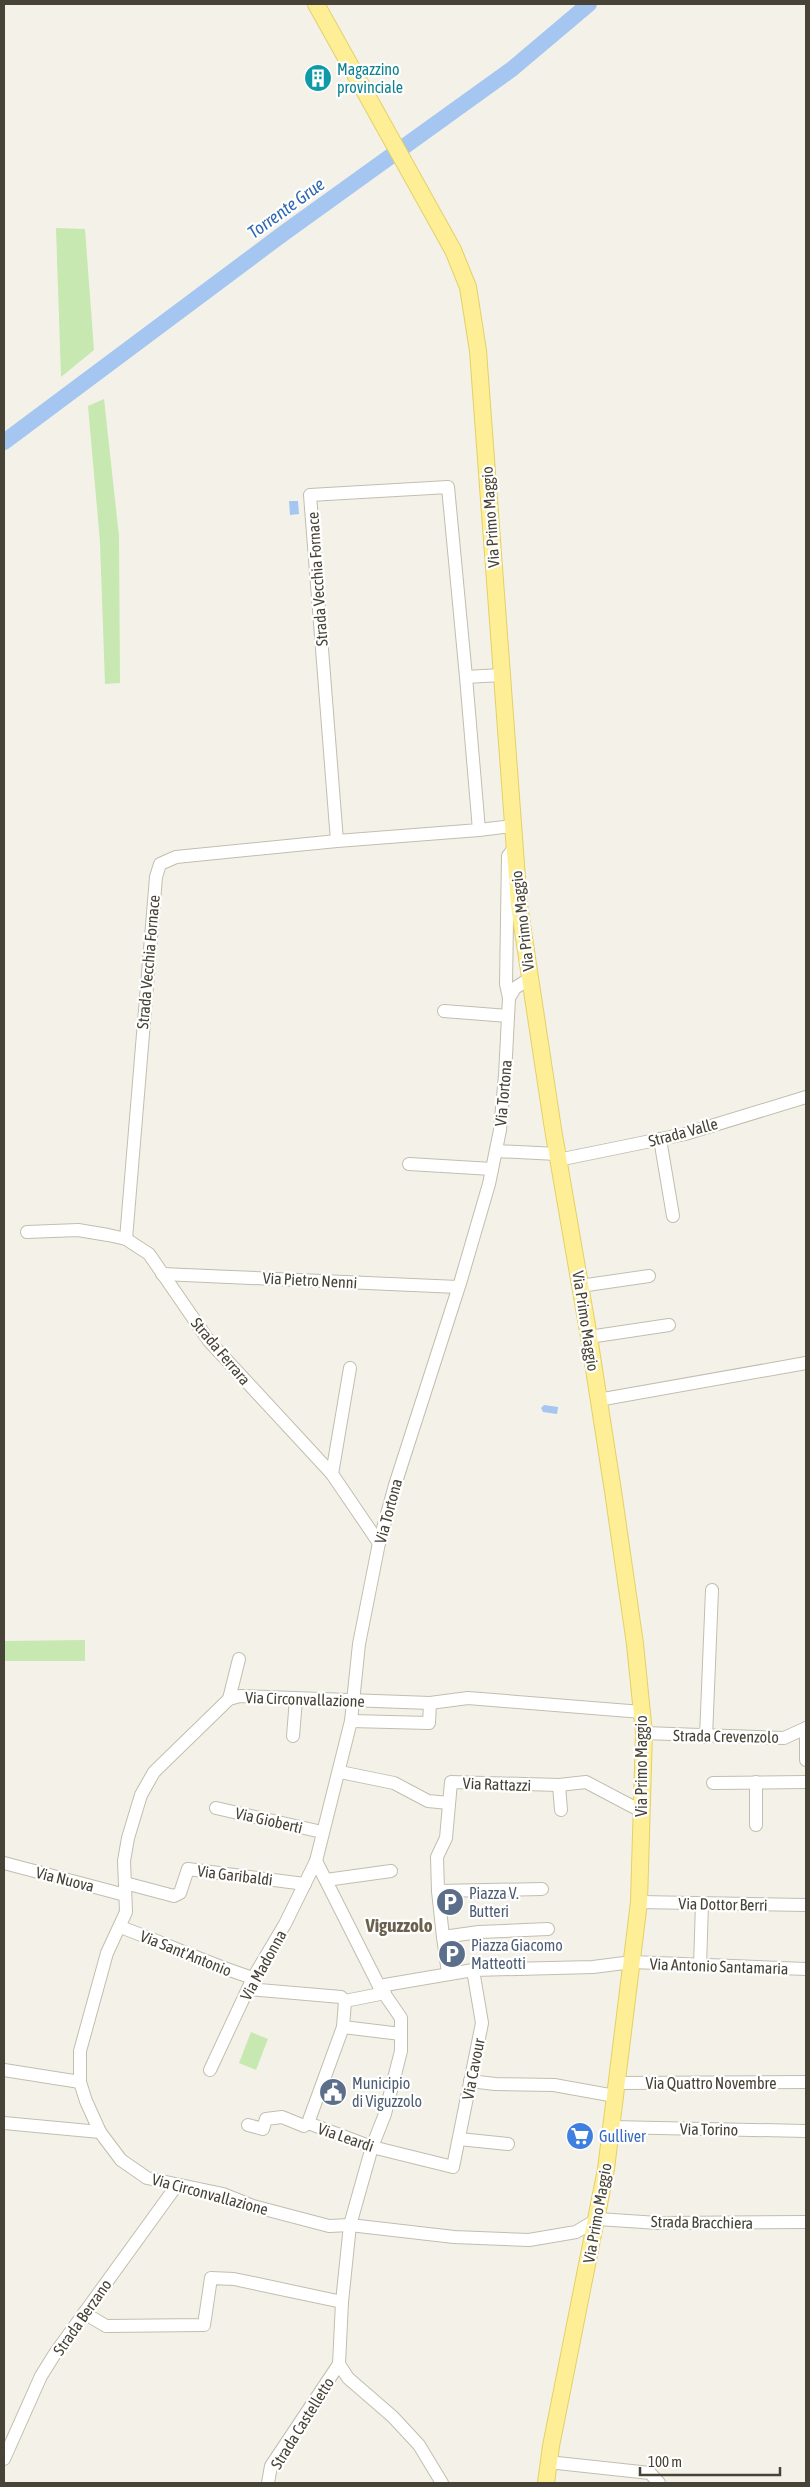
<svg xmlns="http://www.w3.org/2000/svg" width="810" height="2487" font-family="'Asap Condensed',sans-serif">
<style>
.green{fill:#c7e8b0}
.water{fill:#a4c6f0}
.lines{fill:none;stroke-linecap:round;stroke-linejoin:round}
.river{stroke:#a4c6f0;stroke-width:16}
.minor-casing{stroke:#c2bead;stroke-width:14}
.major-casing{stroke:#e3d066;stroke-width:18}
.minor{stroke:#fff;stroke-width:12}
.major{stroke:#feef96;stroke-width:16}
.labels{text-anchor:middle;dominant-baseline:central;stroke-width:4.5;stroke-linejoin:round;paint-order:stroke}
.culture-label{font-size:16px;fill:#0d838f;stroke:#fff;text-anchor:start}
.street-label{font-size:16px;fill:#474336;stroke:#fff}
.service-label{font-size:16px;fill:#4e5e75;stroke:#fff;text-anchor:start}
.shop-label{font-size:16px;fill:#366cbe;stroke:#fff;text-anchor:start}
.water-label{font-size:18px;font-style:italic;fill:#2f68b3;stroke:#fff}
.quarter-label{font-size:19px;font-weight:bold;fill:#6a624d;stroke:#fff}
</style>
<rect width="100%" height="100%" fill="#f4f2e8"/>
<!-- green -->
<g class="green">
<path d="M56 228 85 229 94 350 61 377Z"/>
<path d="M104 399 119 536 120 683 105 684 100 542 88 406Z"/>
<path d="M85 1640V1661H4V1641Z"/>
<path d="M251 2032 268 2039 256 2070 239 2063Z"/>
</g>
<!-- water -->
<g class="water">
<path d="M289 501H298L299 514 290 515Z"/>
<path d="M544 1405 558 1407 557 1414 543 1412 541 1408Z"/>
</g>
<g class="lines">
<!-- river -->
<path class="river" d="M4 442 284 233 512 69 589 4"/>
<!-- minor casing -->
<g class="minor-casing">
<g id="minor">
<path d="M466 677 479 830 337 841 310 495 448 487 466 677 501 675"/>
<path d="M479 830 512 826"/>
<path d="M509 998 515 988 529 979"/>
<path d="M444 1011 508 1016"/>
<path d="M660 1139 673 1216"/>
<path d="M496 1151 557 1154"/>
<path d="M558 1160 685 1134 806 1097"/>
<path d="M409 1164 492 1169"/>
<path d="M27 1232 78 1230 108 1235 126 1239 149 1254 209 1341 332 1474 379 1543"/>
<path d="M126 1239 156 877 160 864 176 857 337 841"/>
<path d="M162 1274 458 1287"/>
<path d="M580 1286 649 1276"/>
<path d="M589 1337 669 1325"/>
<path d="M598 1400 806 1363"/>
<path d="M332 1474 350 1368"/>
<path d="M229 1699 239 1659"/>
<path d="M642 1712 468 1698 430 1703 240 1696 229 1699 154 1772 141 1795 128 1838 124 1861 126 1912 107 1953 80 2051V2082L86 2101 100 2132 121 2160 147 2178 223 2194 253 2206 329 2226 350 2225 454 2237 529 2240 576 2232 598 2219 658 2223 806 2222"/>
<path d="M351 1721 429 1723 430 1703"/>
<path d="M806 1728V1760"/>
<path d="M644 1733 784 1738 806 1728"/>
<path d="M293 1736 296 1699"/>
<path d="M706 1737 712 1590"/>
<path d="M340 1772 394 1783 428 1801 449 1803"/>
<path d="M713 1783 806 1782"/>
<path d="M559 1785 561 1810"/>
<path d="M216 1808 322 1832"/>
<path d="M756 1825V1782"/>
<path d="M316 1861 379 1986 401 2018V2051L385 2114 372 2147 350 2225 342 2302 339 2364 348 2378 393 2417 419 2445 442 2483"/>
<path d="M4 1863 125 1895"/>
<path d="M326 1880 391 1871"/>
<path d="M125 1883 174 1896 180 1893 188 1869 305 1884"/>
<path d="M438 1891 542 1889"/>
<path d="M639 1902 806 1905"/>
<path d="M120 1927C165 1943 208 1964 253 1978"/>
<path d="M443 1937 438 1891 437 1857 446 1838 451 1782 559 1785 586 1782 641 1811"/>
<path d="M700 1966 702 1903"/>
<path d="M448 1973 443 1937 479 1932 548 1929"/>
<path d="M379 1986 473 1970 593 1967 632 1962 806 1969"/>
<path d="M249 1989 341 1997 345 2001 385 1993"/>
<path d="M343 2027 401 2034"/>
<path d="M4 2070 80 2082"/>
<path d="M210 2070 253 1978 285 1924 316 1861 351 1721 359 1644 379 1543 395 1485 461 1280 489 1184 500 1130 505 1075 509 998 506 984 508 856 514 848"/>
<path d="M470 2081 495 2084 554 2085 615 2096"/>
<path d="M617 2083 806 2082"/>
<path d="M4 2123 100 2132"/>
<path d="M308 2123 343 2027 345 2001"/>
<path d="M248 2125 263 2129 266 2119 282 2117 304 2126 308 2123 372 2147 453 2167 482 2023 473 1970"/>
<path d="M611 2127 806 2131"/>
<path d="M459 2139 508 2144"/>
<path d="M84 2313 106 2326 204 2325 211 2278 234 2279 342 2302"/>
<path d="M4 2459 41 2376 56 2352 177 2185"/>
<path d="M548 2462 650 2473 659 2483"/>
<path d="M268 2483 271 2466 339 2364"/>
</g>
</g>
<!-- major casing -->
<g class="major-casing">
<path id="major" d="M316 4 453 250 468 287 478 351 519 905 553 1129 589 1337 613 1491 635 1644 644 1733 639 1902 606 2169 551 2446 546 2483"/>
</g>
<!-- minor -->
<use href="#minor" class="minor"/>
<!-- major -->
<use href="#major" class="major"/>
</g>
<!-- icons -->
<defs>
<g id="building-disc" transform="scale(1.4375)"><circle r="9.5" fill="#0f9aa8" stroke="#fff"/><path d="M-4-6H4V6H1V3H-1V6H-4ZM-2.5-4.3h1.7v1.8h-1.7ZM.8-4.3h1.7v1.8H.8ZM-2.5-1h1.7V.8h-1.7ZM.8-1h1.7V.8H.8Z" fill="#fff"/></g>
<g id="parking-disc" transform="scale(1.4375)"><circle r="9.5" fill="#5c6f8a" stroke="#fff"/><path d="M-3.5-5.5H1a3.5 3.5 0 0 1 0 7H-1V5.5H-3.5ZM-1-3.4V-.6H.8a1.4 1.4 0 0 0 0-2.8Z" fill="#fff"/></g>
<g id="civic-disc" transform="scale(1.4375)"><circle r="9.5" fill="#5c6f8a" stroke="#fff"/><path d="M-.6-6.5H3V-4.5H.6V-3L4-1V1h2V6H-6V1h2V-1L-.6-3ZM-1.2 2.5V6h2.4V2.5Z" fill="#fff"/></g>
<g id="supermarket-disc" transform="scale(1.4375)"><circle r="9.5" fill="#3f7fe0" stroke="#fff"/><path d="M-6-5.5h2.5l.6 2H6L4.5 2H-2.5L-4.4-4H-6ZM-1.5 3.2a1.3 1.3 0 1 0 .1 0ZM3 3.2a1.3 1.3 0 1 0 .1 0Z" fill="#fff"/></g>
</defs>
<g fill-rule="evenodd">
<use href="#building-disc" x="318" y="78"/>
<use href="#parking-disc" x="450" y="1902"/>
<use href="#parking-disc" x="452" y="1954"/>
<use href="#civic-disc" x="333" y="2092"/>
<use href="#supermarket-disc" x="580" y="2136"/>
</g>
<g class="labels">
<!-- culture labels -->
<g class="culture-label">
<text x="337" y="69">Magazzino<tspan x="337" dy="18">provinciale</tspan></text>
</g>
<!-- street labels -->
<g class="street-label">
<text transform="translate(490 517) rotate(-94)">Via Primo Maggio</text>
<text transform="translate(317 579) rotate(-94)">Strada Vecchia Fornace</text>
<text transform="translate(522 921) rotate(-97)">Via Primo Maggio</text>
<text transform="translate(148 962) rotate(-85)">Strada Vecchia Fornace</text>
<text transform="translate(503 1093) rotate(-85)">Via Tortona</text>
<text transform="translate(683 1132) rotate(-15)">Strada Valle</text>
<text transform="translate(310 1280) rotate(3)">Via Pietro Nenni</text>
<text transform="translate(586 1321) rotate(81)">Via Primo Maggio</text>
<text transform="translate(221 1351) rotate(50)">Strada Ferrara</text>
<text transform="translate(388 1511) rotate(-75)">Via Tortona</text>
<text transform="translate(305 1699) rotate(2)">Via Circonvallazione</text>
<text transform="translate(726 1736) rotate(1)">Strada Crevenzolo</text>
<text transform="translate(641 1766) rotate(-90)">Via Primo Maggio</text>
<text transform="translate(497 1784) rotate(2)">Via Rattazzi</text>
<text transform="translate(269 1820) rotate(13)">Via Gioberti</text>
<text transform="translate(235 1875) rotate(7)">Via Garibaldi</text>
<text transform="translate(65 1879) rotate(14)">Via Nuova</text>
<text transform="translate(723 1904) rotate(1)">Via Dottor Berri</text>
<text transform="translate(186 1953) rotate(22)">Via Sant'Antonio</text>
<text transform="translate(263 1965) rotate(-61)">Via Madonna</text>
<text transform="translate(719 1966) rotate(2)">Via Antonio Santamaria</text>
<text transform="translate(473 2069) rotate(-79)">Via Cavour</text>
<text x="711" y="2083">Via Quattro Novembre</text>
<text transform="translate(709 2129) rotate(1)">Via Torino</text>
<text transform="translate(346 2137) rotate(19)">Via Leardi</text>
<text transform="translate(210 2194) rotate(15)">Via Circonvallazione</text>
<text transform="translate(597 2213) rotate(-80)">Via Primo Maggio</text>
<text transform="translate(702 2222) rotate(1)">Strada Bracchiera</text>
<text transform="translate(82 2317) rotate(-55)">Strada Berzano</text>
<text transform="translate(302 2423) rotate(-58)">Strada Castelletto</text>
</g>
<!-- service labels -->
<g class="service-label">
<text x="469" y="1893">Piazza V.<tspan x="469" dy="18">Butteri</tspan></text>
<text x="471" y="1945">Piazza Giacomo<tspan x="471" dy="18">Matteotti</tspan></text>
<text x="352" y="2083">Municipio<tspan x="352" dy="18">di Viguzzolo</tspan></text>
</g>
<!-- shop labels -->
<g class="shop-label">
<text x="599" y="2136">Gulliver</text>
</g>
<!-- water labels -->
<g class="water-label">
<text transform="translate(286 208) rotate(-36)">Torrente Grue</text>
</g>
<!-- quarter labels -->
<g class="quarter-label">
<text x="399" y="1925">Viguzzolo</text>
</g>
</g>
<!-- border -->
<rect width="810" height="2487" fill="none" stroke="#474336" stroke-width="10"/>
<!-- scale -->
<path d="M640 2467v8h140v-8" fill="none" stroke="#474336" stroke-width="2.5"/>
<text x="648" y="2467" font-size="15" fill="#474336" stroke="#ffffff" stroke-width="4" paint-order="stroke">100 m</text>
</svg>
